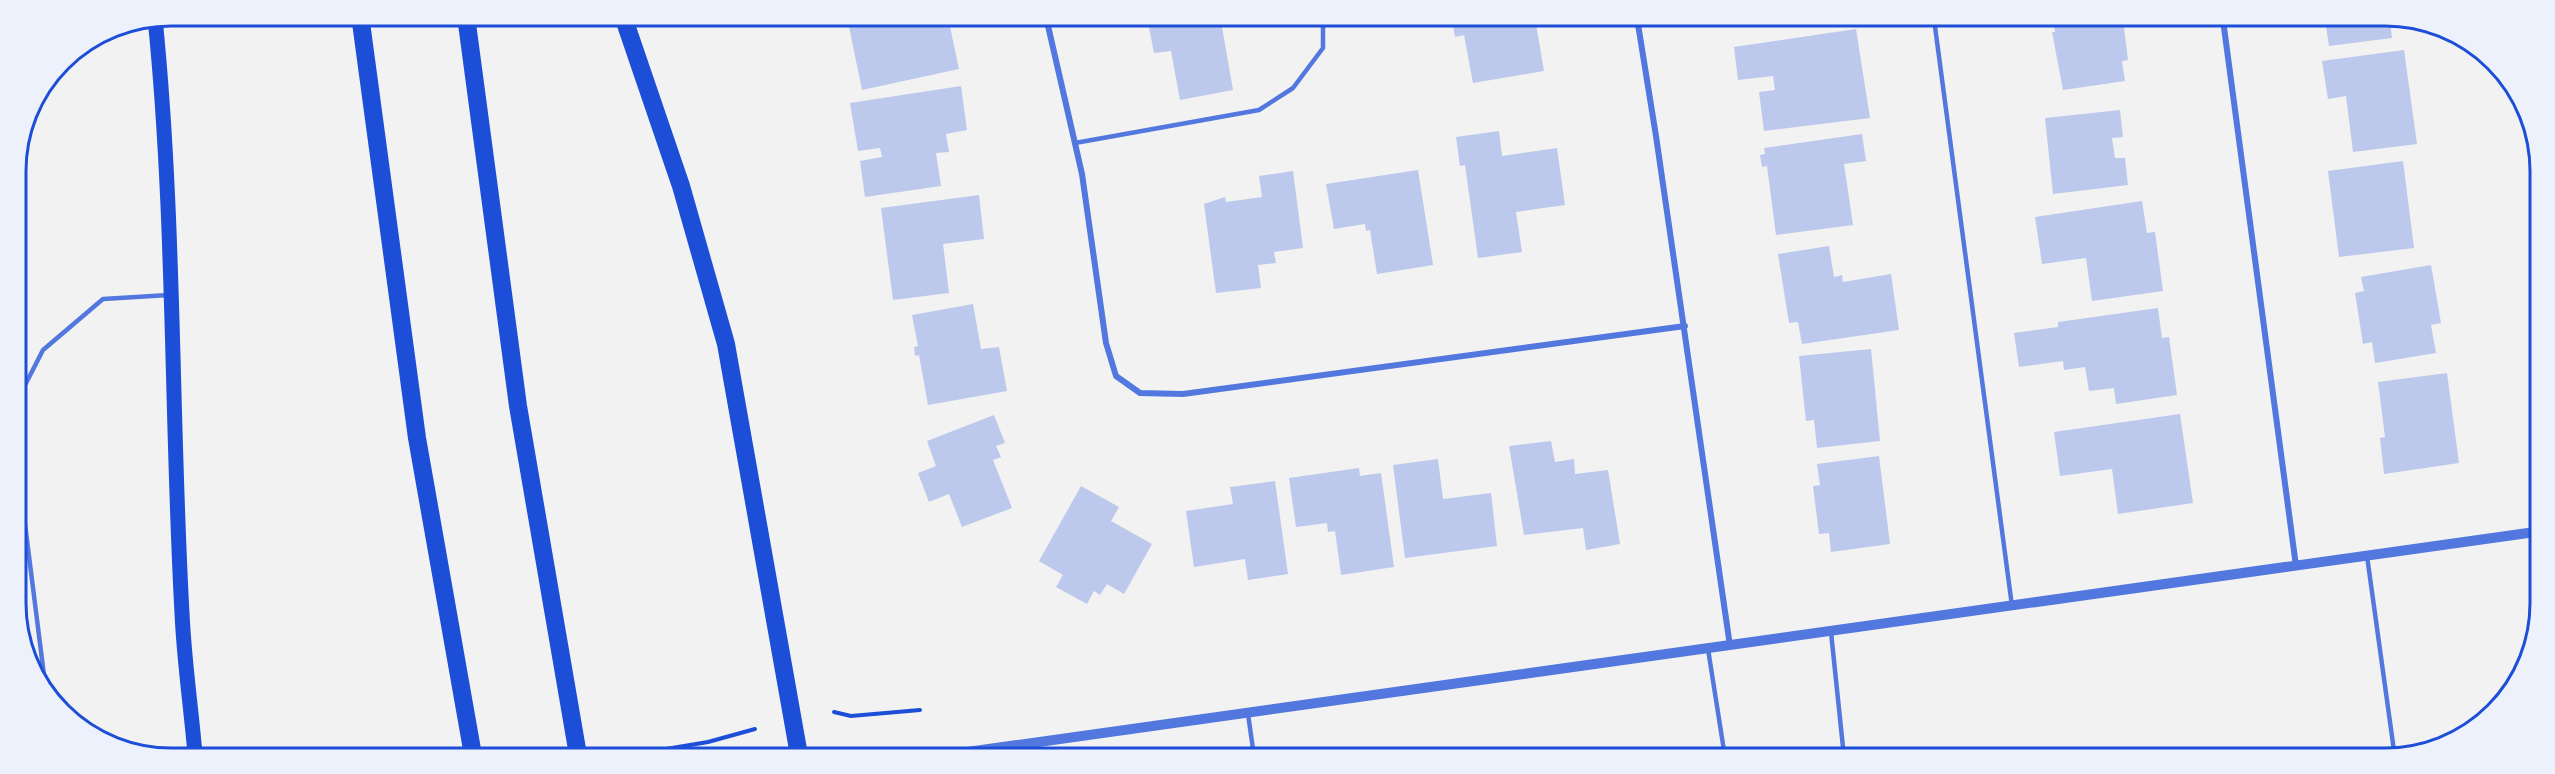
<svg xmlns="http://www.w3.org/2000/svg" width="2555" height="774" font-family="'Public Sans',sans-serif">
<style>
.building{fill:#bdc9ec}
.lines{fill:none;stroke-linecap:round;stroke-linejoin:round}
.path{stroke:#1d4ed8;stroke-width:4}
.service{stroke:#5277de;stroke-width:4.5}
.minor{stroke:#5277de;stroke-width:6}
.tertiary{stroke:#5277de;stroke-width:10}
.primary{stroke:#1d4ed8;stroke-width:15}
.motorway{stroke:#1d4ed8;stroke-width:18}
.rim{fill:none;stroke:#1d4ed8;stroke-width:3}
</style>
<rect width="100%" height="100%" fill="#f2f2f2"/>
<!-- building -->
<g class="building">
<path d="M847 17H895V21L901 20 903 24 948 17 959 69 862 90Z"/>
<path d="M1147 17 1224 18 1226 27H1222L1233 90 1180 100 1171 51 1154 53Z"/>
<path d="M1461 18H1535L1544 71 1473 83 1464 35 1455 37 1453 25 1462 23Z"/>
<path d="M2053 19 2123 20 2128 60 2122 61 2125 81 2063 90 2052 32H2055Z"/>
<path d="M2325 20H2390L2392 38 2329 46Z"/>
<path d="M1856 29 1870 118 1764 131 1759 92 1775 90 1773 76 1738 80 1734 47Z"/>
<path d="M2404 50 2417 144 2353 152 2346 96 2328 99 2322 61Z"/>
<path d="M961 86 967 130 946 134 949 152 936 153 941 186 865 197 860 161 882 157 880 148 858 151 850 103Z"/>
<path d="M2120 110 2123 137 2112 138 2115 158H2125L2128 185 2053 194 2045 118Z"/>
<path d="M1499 131 1502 156 1557 148 1565 205 1516 212 1522 252 1478 258 1465 165 1460 166 1456 137Z"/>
<path d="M1862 134 1866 161 1844 164 1853 225 1776 235 1767 166 1762 167 1760 155 1765 154 1764 148Z"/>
<path d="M2403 161 2414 248 2339 257 2328 171Z"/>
<path d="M1418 170 1433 265 1377 274 1370 230 1366 231 1365 224 1334 229 1326 184Z"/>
<path d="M1293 171 1303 248 1274 252 1276 263 1258 265 1261 288 1216 293 1204 204 1225 197 1226 202 1262 197 1259 176Z"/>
<path d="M979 195 984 239 943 244 949 293 893 300 881 208Z"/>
<path d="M2142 201 2147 233 2155 232 2163 291 2092 301 2086 258 2042 264 2035 217Z"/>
<path d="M1829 246 1834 277 1842 275 1843 282 1891 274 1899 330 1802 344 1798 322 1789 323 1778 254Z"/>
<path d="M2431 265 2441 323 2431 325 2436 353 2375 363 2372 342 2363 344 2355 293 2364 291 2361 277Z"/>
<path d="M973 304 981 349 999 347 1007 391 928 405 919 355 915 356 914 347 918 346 912 315Z"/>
<path d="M2158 308 2162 338 2169 337 2177 395 2116 404 2114 388 2089 391 2085 367 2064 370 2063 361 2019 367 2014 333 2058 327V322Z"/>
<path d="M1871 349 1880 441 1817 448 1814 420 1806 421 1799 356Z"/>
<path d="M2447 373 2459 463 2384 474 2380 438 2385 437 2378 382Z"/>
<path d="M2180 414 2193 503 2118 514 2112 469 2060 476 2054 432Z"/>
<path d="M994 415 1005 443 996 446 1001 457 993 460 1012 508 962 527 949 494 929 502 918 473 936 466 927 441Z"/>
<path d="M1551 441 1555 462 1574 459 1575 474 1608 470 1620 544 1586 550 1583 528 1524 535 1509 446Z"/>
<path d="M1879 456 1890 544 1831 552 1829 533 1819 534 1813 486 1820 485 1817 464Z"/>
<path d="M1438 459 1443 499 1491 493 1497 546 1405 558 1393 465Z"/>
<path d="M1359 468 1360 476 1381 473 1394 567 1341 575 1335 531 1328 532 1327 523 1296 527 1289 478Z"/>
<path d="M1275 481 1288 574 1248 580 1245 559 1194 567 1186 511 1233 504 1230 487Z"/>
<path d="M1081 486 1119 507 1111 521 1152 544 1124 594 1107 584 1100 595 1094 591 1087 604 1056 587 1063 575 1039 561Z"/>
</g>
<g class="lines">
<!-- path -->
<g class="path">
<path d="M834 712 851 716 920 710"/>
<path d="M630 755 708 742 755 729"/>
</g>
<!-- service -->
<g class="service">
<path d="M1934 19 2012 606"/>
<path d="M1075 143 1259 110 1293 88 1323 48V18"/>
<path d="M17 426 22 391 43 350 103 299 169 295"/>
<path d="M17 461 46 691"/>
<path d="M2367 556 2395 758"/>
<path d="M1831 632 1844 757"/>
<path d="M1708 649 1725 757"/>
<path d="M1248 714 1254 756"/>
<path d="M2241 758 2268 754 2279 758"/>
</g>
<!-- minor -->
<g class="minor">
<path d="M1046 17 1082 174 1106 343 1116 376 1140 393 1183 394 1685 326"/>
<path d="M1637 18 1656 136 1730 646"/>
<path d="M2223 20 2296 566"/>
</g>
<!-- tertiary -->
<path class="tertiary" d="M939 756 2535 532"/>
<!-- primary -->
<path class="primary" d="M155 18C175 216 171 415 182 613 184 660 191 707 195 754"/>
<!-- motorway -->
<g class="motorway">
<path d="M360 15 417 438 473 755"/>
<path d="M466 16 518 406 578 755"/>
<path d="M623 16 681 186 726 344 799 755"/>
</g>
</g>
<!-- crop -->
<path d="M0 0H2555V774H0ZM171 26H2385A145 145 0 0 1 2530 171V603A145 145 0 0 1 2385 748H171A145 145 0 0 1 26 603V171A145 145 0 0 1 171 26Z" fill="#edf1fc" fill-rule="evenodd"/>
<path class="rim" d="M171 26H2385A145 145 0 0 1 2530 171V603A145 145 0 0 1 2385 748H171A145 145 0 0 1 26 603V171A145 145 0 0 1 171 26Z"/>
</svg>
